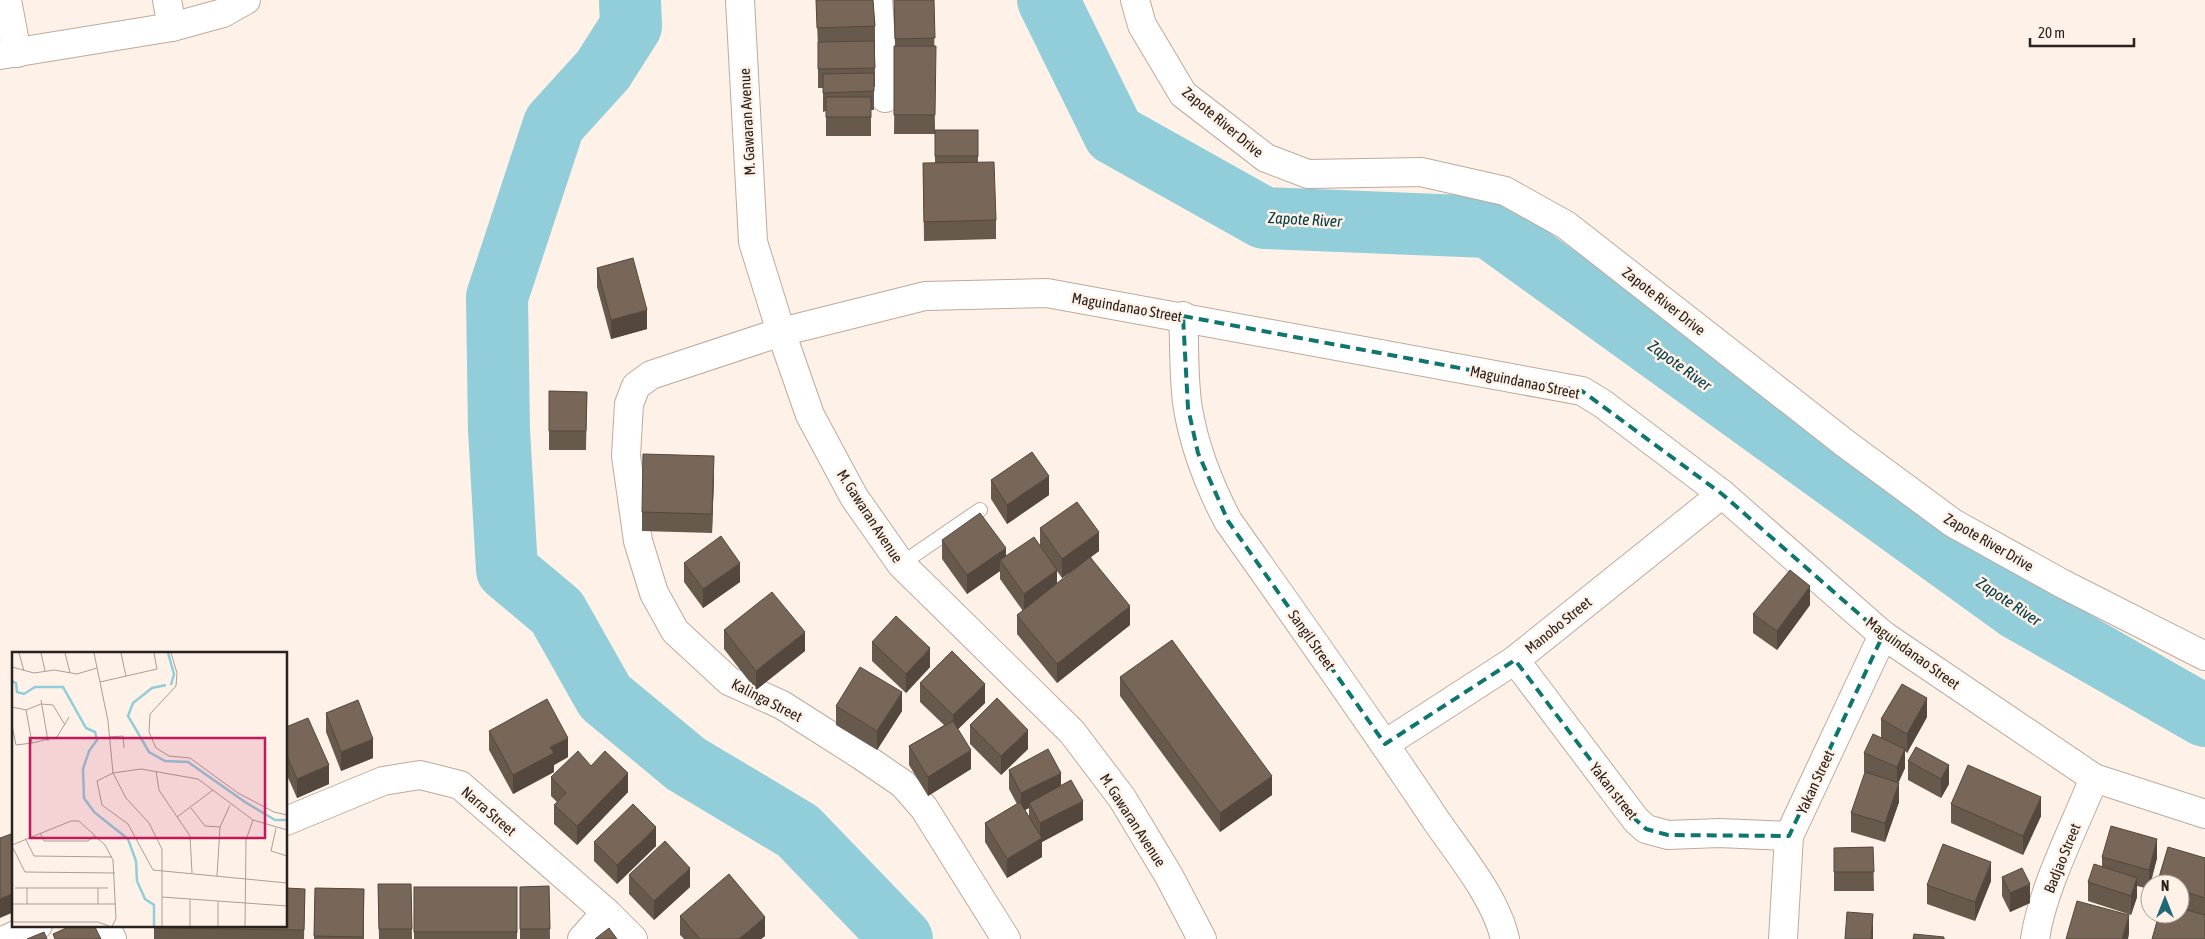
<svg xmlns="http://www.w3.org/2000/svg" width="2205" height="939" font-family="'Asap Condensed',sans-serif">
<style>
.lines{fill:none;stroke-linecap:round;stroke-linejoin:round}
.river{stroke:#92cdda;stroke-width:62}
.lane-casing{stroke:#beaa9b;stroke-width:16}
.street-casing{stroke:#beaa9b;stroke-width:30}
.secondary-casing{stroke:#beaa9b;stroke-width:30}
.lane{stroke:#fff;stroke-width:14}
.street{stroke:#fff;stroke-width:28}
.secondary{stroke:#fff;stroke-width:28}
.wall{fill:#67594c;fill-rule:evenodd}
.shaded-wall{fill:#54483e}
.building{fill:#786758;stroke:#54483e}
.marked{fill:none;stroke:#0f766e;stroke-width:4;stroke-dasharray:10 6;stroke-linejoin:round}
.labels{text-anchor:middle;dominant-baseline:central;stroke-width:5;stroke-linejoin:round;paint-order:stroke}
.street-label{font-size:15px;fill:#2a221c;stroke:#fef2e8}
.water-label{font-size:16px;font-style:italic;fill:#003943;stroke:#fef2e8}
.inset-river{fill:none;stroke:#92cdda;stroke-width:2.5}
.inset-road{fill:none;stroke:#a99f96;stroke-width:1}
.view{fill:#c2185b;fill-opacity:0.15;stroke:#c2185b;stroke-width:2.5}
.inset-edge{fill:none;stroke:#2a221c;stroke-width:2.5}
</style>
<rect width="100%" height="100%" fill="#fef2e8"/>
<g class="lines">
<!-- river -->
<g class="river">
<path d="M630 0 631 26 603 70 554 124 497 297 499 430 507 570 557 612 605 697 686 764 798 831 902 939"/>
<path d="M1048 0 1114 134 1264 218 1489 227 2018 609 2205 716"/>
</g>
<!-- lane casing -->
<g class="lane-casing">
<path id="lane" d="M901 564 980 510"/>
</g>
<!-- street casing -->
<g class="street-casing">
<g id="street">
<path d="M7 0 17 53"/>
<path d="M167 0 172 27"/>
<path d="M878 0 885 98"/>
<path d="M0 55 172 27 223 13 246 0"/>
<path d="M1183 316C1185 347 1183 379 1188 409 1195 449 1209 485 1228 521 1298 620 1368 718 1435 819 1459 854 1496 898 1505 939"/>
<path d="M1515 660 1636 820 1646 829 1668 835 1719 833 1789 836"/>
<path d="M1385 744 1515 660 1722 494"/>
<path d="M286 821 383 781 420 775 460 785 606 912 633 939"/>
<path d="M105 925 112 939"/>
<path d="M7 939 38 925"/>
<path d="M582 939 606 912"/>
<path d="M1006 939 924 808 903 784 862 756 782 705 729 681 675 631 654 593 638 541 626 456 629 404 636 386 651 375 781 332 925 296 1047 293 1582 391 1603 404 1722 494 1883 635 2094 778 2205 814"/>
<path d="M1783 939 1789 836 1883 635"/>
<path d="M2035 939C2042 889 2075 826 2094 778"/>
</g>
</g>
<!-- secondary casing -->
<g class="secondary-casing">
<g id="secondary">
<path d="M740 0 753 242 781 332 810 415 854 497 901 564 1072 732 1122 798 1169 876 1202 939"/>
<path d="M1135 0 1142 25 1183 94 1266 158 1308 174 1421 172 1505 191 1566 225 1846 444 1953 523 2063 584 2205 656"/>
</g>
</g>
<!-- lane -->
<use href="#lane" class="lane"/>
<!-- street -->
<use href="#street" class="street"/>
<!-- secondary -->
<use href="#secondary" class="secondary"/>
</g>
<!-- wall -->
<g class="wall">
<path d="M816 0H873L875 26V87H874V110H871V136H826V111L823 112V88H818V47Z"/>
<path d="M894 0H934L935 130H978V162L996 220V239L924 241 923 163H935V134H894L895 46Z"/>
<path d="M597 268 647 329 611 339 597 287Z"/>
<path d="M549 391 587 392 586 450H549Z"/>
<path d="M714 475 712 533 642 531V512Z"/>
<path d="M991 480 1049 495 1007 524 991 499Z"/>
<path d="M1040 528 1099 551 1091 557 1130 625 1057 683 1017 634V615L1023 611 1000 579V571L967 594 942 559V540L1006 556 1040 546ZM1086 561 1057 584V571L1062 578Z"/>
<path d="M684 563 740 582 703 608 684 582Z"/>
<path d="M1810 605 1777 650 1753 633V614Z"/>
<path d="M724 630 805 651 756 690 724 649Z"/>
<path d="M872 642 930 667 906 693 872 661Z"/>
<path d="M1120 677 1272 795 1220 832 1120 696Z"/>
<path d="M920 683 985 703 958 729 971 769 928 796 909 765V746L944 725 920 702Z"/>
<path d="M836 706 902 711 877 750 836 725Z"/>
<path d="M326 713 373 758 341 771 326 732Z"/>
<path d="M1927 717 1907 753 1905 751V768L1898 783 1899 802 1885 842 1851 832V813L1867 773 1864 772V753L1881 738V719Z"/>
<path d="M970 725 1028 749 1001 775 970 744Z"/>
<path d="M286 727 329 784 297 798 286 773Z"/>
<path d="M489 731 568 757 554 765V772L513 794 489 750Z"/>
<path d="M1908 761 1949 765V784L1941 798 1908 780Z"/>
<path d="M591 766 628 792 577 845 554 824V805L557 802 551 796V777Z"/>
<path d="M1009 770 1061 785 1083 820 1042 842V857L1007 878 985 842V823L1017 804 1009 789ZM1029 808V817L1025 810Z"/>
<path d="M1951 804 2041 816 2023 855 1951 823Z"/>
<path d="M594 842 656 846 617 884 594 861Z"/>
<path d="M1873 847 1874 891H1834V848Z"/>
<path d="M2168 847 2205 858V939L2180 914V884H2157Z"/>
<path d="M2102 857 2157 858 2149 889 2137 886V897L2131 915 2088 901V882L2102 866Z"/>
<path d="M629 875 690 887 654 920 629 894Z"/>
<path d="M2002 877 2030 903 2010 912 2002 896Z"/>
<path d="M1991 881 1975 921 1927 904V885Z"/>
<path d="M378 884H411L412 939H379Z"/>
<path d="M549 886 550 939H520V887Z"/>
<rect x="414" y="887" width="103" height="52"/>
<path d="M315 888 364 889V939H314Z"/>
<path d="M305 889 304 939H154V925Z"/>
<path d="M680 916 765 936 761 939H684L680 935Z"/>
</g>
<!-- shaded-wall -->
<g class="shaded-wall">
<path d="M647 310V329L611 339V320Z"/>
<path d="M714 456V475L712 533V514Z"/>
<path d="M1049 476V495L1007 524V505Z"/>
<path d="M1099 532V551L1062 578V559Z"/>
<path d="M1006 548V567L1000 560V571L967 594V575Z"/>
<path d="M740 563V582L703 608V589Z"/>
<path d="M1057 570V589L1024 613V594Z"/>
<path d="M1810 586V605L1777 650V631Z"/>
<path d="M1130 606V625L1057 683V664Z"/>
<path d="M805 632V651L756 690V671Z"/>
<path d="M930 648V667L906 693V674Z"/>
<path d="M985 684V703L953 734V715Z"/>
<path d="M902 692V711L877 750V731Z"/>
<path d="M1927 698V717L1907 753V734Z"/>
<path d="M1028 730V749L1001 775V756Z"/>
<path d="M568 738V757L554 765V772L513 794V775L550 747Z"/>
<path d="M373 739V758L341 771V752Z"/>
<path d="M1905 749V768L1897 786V767Z"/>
<path d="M971 750V769L928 796V777Z"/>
<path d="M329 765V784L297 798V779Z"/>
<path d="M1949 765V784L1941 798V779Z"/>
<path d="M628 773V792L577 845V826Z"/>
<path d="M1061 773V792L1029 803V808L1021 812V793Z"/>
<path d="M1272 776V795L1220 832V813Z"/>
<path d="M1899 783V802L1885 842V823Z"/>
<path d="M2041 797V816L2023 855V836Z"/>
<path d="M1083 801V820L1042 842V857L1007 878V859L1040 839V823Z"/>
<path d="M656 827V846L617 884V865Z"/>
<path d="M2157 839V858L2149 889V870Z"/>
<path d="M1991 862V881L1975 921V902Z"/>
<path d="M690 868V887L654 920V901Z"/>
<path d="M2137 878V897L2131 915V896Z"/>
<path d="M2030 884V903L2010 912V893Z"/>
<path d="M14 893V912L0 918V899Z"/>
<path d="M1873 914V939H1871Z"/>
<path d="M2129 915V934L2128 939H2122Z"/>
<path d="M765 917V936L761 939H739Z"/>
</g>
<!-- building -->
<g class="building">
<path d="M816 0H873L875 26 817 28Z"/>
<path d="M894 0H934L935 38 895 39Z"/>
<path d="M874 41 875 68 818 69V42Z"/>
<path d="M894 46H936L935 115H894Z"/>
<path d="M874 73V91L823 93V74Z"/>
<rect x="826" y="97" width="45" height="20"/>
<rect x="935" y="130" width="43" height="26"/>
<path d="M994 162 996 220 924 222 923 163Z"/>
<path d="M633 258 647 310 611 320 597 268Z"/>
<path d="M549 391 587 392 586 431H549Z"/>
<path d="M1032 452 1049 476 1007 505 991 480Z"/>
<path d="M643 454 714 456 712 514 642 512Z"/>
<path d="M1077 502 1099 532 1062 559 1040 528Z"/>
<path d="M980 513 1006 548 967 575 942 540Z"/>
<path d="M721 536 740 563 703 589 684 563Z"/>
<path d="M1034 537 1057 570 1024 594 1000 560Z"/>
<path d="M1090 557 1130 606 1057 664 1017 615Z"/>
<path d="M1790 570 1810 586 1777 631 1753 614Z"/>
<path d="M772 592 805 632 756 671 724 630Z"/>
<path d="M896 616 930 648 906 674 872 642Z"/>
<path d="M1172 640 1272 776 1220 813 1120 677Z"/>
<path d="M952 651 985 684 953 715 920 683Z"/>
<path d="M860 667 902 692 877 731 836 706Z"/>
<path d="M1902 684 1927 698 1907 734 1881 719Z"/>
<path d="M997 698 1028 730 1001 756 970 725Z"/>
<path d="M547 699 568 738 550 747 554 753 513 775 489 731Z"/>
<path d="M358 700 373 739 341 752 326 713Z"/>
<path d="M308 718 329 765 297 779 286 754V727Z"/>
<path d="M953 721 971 750 928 777 909 746Z"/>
<path d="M1873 734 1905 749 1897 767 1864 753Z"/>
<path d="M1916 747 1949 765 1941 779 1908 761Z"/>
<path d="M1048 749 1061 773 1021 793 1009 770Z"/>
<path d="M578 751 591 766 605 751 628 773 577 826 554 805 566 793 551 777Z"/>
<path d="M1968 765 2041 797 2023 836 1951 804Z"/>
<path d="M1865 772 1899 783 1885 823 1851 813Z"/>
<path d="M1071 780 1083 801 1040 823 1029 803Z"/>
<path d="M1020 802 1042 838 1007 859 985 823Z"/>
<path d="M633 804 656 827 617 865 594 842Z"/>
<path d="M2111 826 2157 839 2149 870 2102 857Z"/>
<path d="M14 833V893L0 899V838Z"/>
<path d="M665 841 690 868 654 901 629 875Z"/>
<path d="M1943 844 1991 862 1975 902 1927 885Z"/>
<path d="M1873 847 1874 872H1834V848Z"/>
<path d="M2168 847 2205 858V898L2180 890V884H2157Z"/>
<path d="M2094 864 2137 878 2131 896 2088 882Z"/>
<path d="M2022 868 2030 884 2010 893 2002 877Z"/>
<path d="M729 874 765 917 739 939H700L680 916Z"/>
<path d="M378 884H411L412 929H379Z"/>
<path d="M549 886 550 929H520V887Z"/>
<rect x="414" y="887" width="103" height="45"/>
<path d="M286 888 305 889 304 930 154 928V925H286Z"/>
<path d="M315 888 364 889 363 937 314 936Z"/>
<path d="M2077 901 2129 915 2122 939H2066Z"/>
<path d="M2180 908 2205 915V939H2152L2159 914H2180Z"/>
<path d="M1847 912 1873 914 1871 939H1845Z"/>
<path d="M73 925H94L101 939H55L53 934Z"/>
<path d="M609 928 617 939H595Z"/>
<path d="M44 932 47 939H27Z"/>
<path d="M1914 934 1944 937V939H1913Z"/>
</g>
<!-- marked area -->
<path class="marked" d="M1183 316 1582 391 1722 494 1883 635 1789 836 1668 835 1646 829 1636 820 1515 660 1385 744 1228 521 1198 453 1188 408Z"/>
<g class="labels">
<!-- street labels -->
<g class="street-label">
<text transform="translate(747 122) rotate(-93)">M. Gawaran Avenue</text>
<text transform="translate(1223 122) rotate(40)">Zapote River Drive</text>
<text transform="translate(1664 301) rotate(38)">Zapote River Drive</text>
<text transform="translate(1127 307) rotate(10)">Maguindanao Street</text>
<text transform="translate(1525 382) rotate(12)">Maguindanao Street</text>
<text transform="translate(870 516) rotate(57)">M. Gawaran Avenue</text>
<text transform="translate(1989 542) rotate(30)">Zapote River Drive</text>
<text transform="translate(1558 625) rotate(-39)">Manobo Street</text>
<text transform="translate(1312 640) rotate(55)">Sangil Street</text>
<text transform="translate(1913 653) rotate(36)">Maguindanao Street</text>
<text transform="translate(767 700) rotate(27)">Kalinga Street</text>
<text transform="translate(1815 782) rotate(-65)">Yakan Street</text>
<text transform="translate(1614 791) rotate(52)">Yakan street</text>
<text transform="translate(489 811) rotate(41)">Narra Street</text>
<text transform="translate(1133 820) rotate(57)">M. Gawaran Avenue</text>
<text transform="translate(2062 858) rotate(-68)">Badjao Street</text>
</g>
<!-- water labels -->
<g class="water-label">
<text transform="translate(1305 219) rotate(3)">Zapote River</text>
<text transform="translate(1680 365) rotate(36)">Zapote River</text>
<text transform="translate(2009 601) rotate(34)">Zapote River</text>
</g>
</g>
<!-- overview -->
<g transform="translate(12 652)">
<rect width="275" height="275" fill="#fef2e8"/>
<path class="inset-river" d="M156 1 162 22 159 33M0 29 4 31 5 40 12 42 23 35H51L74 76 83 80 85 88 77 99 71 117 72 146 82 160 116 187 124 209 125 229 133 247 142 253V274M154 33 140 36 121 51 116 64 137 100 153 109 176 110 233 150 263 168H275"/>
<path class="inset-road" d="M7 1 12 19M29 1 33 19M53 1 58 21M82 1 96 69 101 121 114 146 137 171 150 197V274M109 1 114 24M159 1 165 21 164 34 138 62 137 80 144 96 157 104 178 106 226 141 262 160 275 163M0 15 22 21 42 18 65 22 85 16M88 30 145 17 142 1M29 48 36 89M0 55 14 58 29 52 41 53 53 73M14 58 20 91M0 73 4 93 20 91 45 85 57 65M97 85 111 84 112 96M144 119 147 138 178 184 180 221M179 156 193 174 208 175M165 165 201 138M264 176 259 199 275 204M275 178 241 168 186 127 129 117 101 121 85 129 90 153 116 172 141 218 275 231M28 181 32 189H76L83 183M14 188 22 204 100 205M0 193 59 169H67L93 193 101 208 104 267 100 274M0 194 13 220 103 221M205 224 208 175 218 153M3 236H96M15 236V252M150 245 275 254M178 247V274M0 252H104M86 252V236M0 270H86L97 274M206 274V249M233 274 234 188 241 168"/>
<path class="view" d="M18 86H253V186H18Z"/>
<rect width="275" height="275" class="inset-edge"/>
</g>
<!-- north arrow -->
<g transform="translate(2165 899)"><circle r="24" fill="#fef2e8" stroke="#a99f96"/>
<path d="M0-4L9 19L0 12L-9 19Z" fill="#206876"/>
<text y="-8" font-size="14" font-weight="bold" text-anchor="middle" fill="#2a221c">N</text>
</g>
<!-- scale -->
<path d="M2030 38v8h104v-8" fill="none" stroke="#2a221c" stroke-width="2.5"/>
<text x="2038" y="38" font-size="15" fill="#2a221c" stroke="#fef2e8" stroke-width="4" paint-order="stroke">20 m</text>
</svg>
